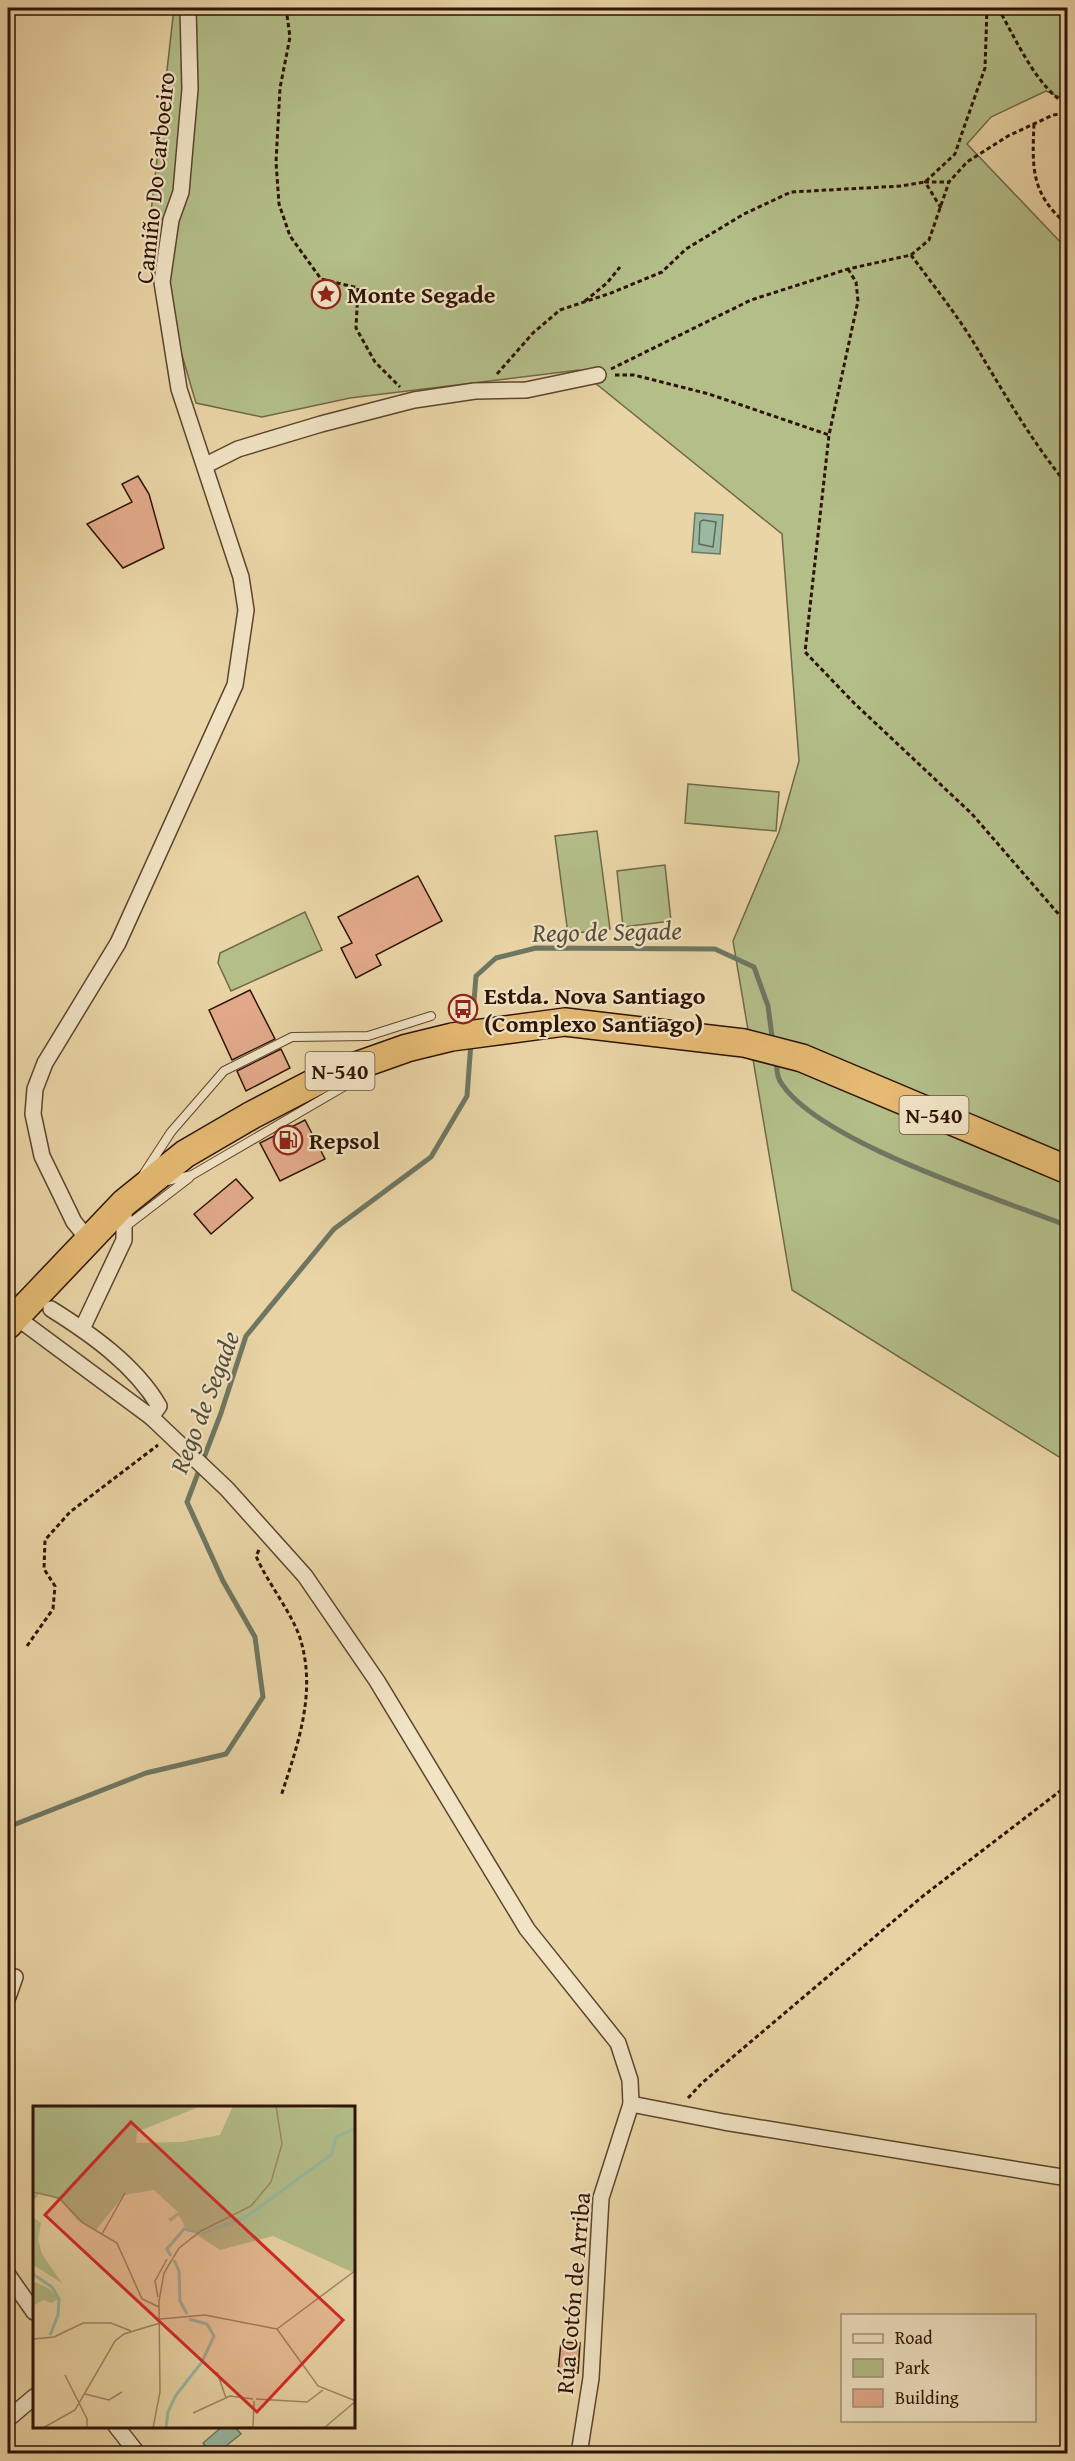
<svg xmlns="http://www.w3.org/2000/svg" width="1075" height="2461" font-family="'Gentium Book Plus',serif">
<style>
.green{fill:#b3be89;stroke:#706847;stroke-width:1.5}
.water{fill:#99b9a2;stroke:#6e7763;stroke-width:1.5}
.lines{fill:none;stroke-linecap:round;stroke-linejoin:round}
.shore{stroke:#636654;stroke-width:1.5}
.stream{stroke:#6e7763;stroke-width:5}
.building{fill:#e3aa8b;stroke:#2d1305;stroke-width:1.5}
.street-tunnel{stroke:#c4ae86;stroke-width:15;stroke-dasharray:15 8;stroke-linecap:butt}
.lane-casing{stroke:#5c442d;stroke-width:10}
.street-casing{stroke:#5c442d;stroke-width:18}
.highway-casing{stroke:#2d1305;stroke-width:30}
.path{stroke:#2d1305;stroke-width:3;stroke-dasharray:4.5 3;stroke-linecap:butt}
.lane{stroke:#f1e4c5;stroke-width:8}
.street{stroke:#f1e4c5;stroke-width:15}
.highway{stroke:#e5ba73;stroke-width:27}
.labels{text-anchor:middle;dominant-baseline:central;stroke-width:4.5;stroke-linejoin:round;paint-order:stroke}
.shield{fill:#f1e4c5;stroke:#68523f;stroke-width:1.5}
.shield-label{font-size:22px;font-weight:bold;fill:#2d1305}
.street-label{font-size:24px;fill:#2d1305;stroke:#f1e4c5}
.poi-label{font-size:24px;font-weight:bold;fill:#2d1305;stroke:#f1e4c5;text-anchor:start}
.water-label{font-size:26px;font-style:italic;fill:#534d3c;stroke:#f1e4c5}
.inset-river{fill:none;stroke:#99b9a2;stroke-width:3}
.inset-road{fill:none;stroke:#9e8766;stroke-width:1.5}
.view{fill:#d62828;fill-opacity:0.15;stroke:#d62828;stroke-width:3}
.inset-edge{fill:none;stroke:#2d1305;stroke-width:3}
</style>
<rect width="100%" height="100%" fill="#ead5a6"/>
<filter id="stains"><feTurbulence type="fractalNoise" baseFrequency=".00333" numOctaves="4"/><feColorMatrix values="0 0 0 0 .2 0 0 0 0 .09 0 0 0 0 .02 0 0 0 .5 -.17"/></filter>
<radialGradient id="worn" r=".72"><stop offset=".6" stop-color="#630" stop-opacity="0"/><stop offset="1" stop-color="#630" stop-opacity=".3"/></radialGradient>
<!-- green -->
<g class="green">
<path d="M174 8H1067V100L1046 91 991 117 967 144 1067 249V1462L792 1290 733 941 779 832 799 761 782 534 579 370 350 398 262 417 196 403 148 239Z"/>
<path d="M688 784 779 792 776 831 685 823Z"/>
<path d="M597 831 610 929 568 934 555 836Z"/>
<path d="M665 865 671 921 623 927 617 871Z"/>
<path d="M305 912 322 950 231 991 218 963 220 953Z"/>
</g>
<!-- water -->
<g class="water">
<path d="M695 513 723 515 720 554 692 552Z"/>
<path d="M223 2426 235 2427 241 2434 217 2453H211L203 2443Z"/>
</g>
<g class="lines">
<!-- shore -->
<path class="shore" d="M703 520 716 522 713 547 699 544 700 522Z"/>
<!-- stream -->
<g class="stream">
<path d="M472 1026 476 976 496 958 536 948 715 949 754 967 768 1006 773 1044"/>
<path d="M776 1059C777 1065 776 1075 780 1081 815 1141 1000 1199 1068 1226"/>
<path d="M8 1827 146 1773 226 1754 263 1697 255 1637 223 1581 187 1502 221 1413 246 1336 334 1229 431 1157 467 1096 471 1042"/>
</g>
</g>
<!-- building -->
<g class="building">
<path d="M138 476 149 494 164 548 123 568 87 524 132 502 122 484Z"/>
<path d="M418 876 442 921 376 955 381 965 356 978 341 948 352 943 338 917Z"/>
<path d="M250 990 275 1039 232 1060 209 1010Z"/>
<path d="M281 1049 290 1068 246 1091 237 1071Z"/>
<path d="M305 1120 325 1159 280 1181 260 1143Z"/>
<path d="M236 1179 253 1198 211 1234 194 1214Z"/>
<path d="M561 2342 580 2343 578 2373 558 2372Z"/>
</g>
<g class="lines">
<!-- street-tunnel -->
<path class="street-tunnel" d="M8 1298 34 1305"/>
<!-- lane casing -->
<g class="lane-casing">
<g id="lane">
<path d="M143 1175 171 1132 224 1071 292 1037 368 1036 431 1016"/>
<path d="M167 1181 192 1175 362 1076"/>
<path d="M125 1227 189 1178"/>
</g>
</g>
<!-- street casing -->
<g class="street-casing">
<g id="street">
<path d="M206 465 238 449 321 424 414 400 475 391 526 390 598 375"/>
<path d="M88 1239 74 1222 42 1156 33 1114 35 1089 45 1063 118 943 235 685 246 610 241 577 179 389 162 282 171 220 181 192 190 89 188 8"/>
<path d="M51 1309C91 1334 135 1365 159 1406L151 1417"/>
<path d="M16 1317 151 1417 227 1489 305 1576 377 1681 527 1929 618 2043 630 2080 631 2104 601 2198 591 2378 579 2454"/>
<path d="M82 1329 124 1240V1203"/>
<path d="M8 1997 15 1977"/>
<path d="M631 2104 724 2122 1068 2178"/>
<path d="M8 2275 34 2312"/>
<path d="M8 2419 34 2397"/>
<path d="M116 2426 138 2454"/>
</g>
</g>
<!-- highway casing -->
<g class="highway-casing">
<path id="highway" d="M8 1325 124 1203 185 1154 252 1115 325 1077 407 1048 452 1037 565 1022 744 1043 802 1058 1068 1170"/>
</g>
<!-- path -->
<g class="path">
<path d="M286 8 290 37 280 88 276 162 279 204 290 236 321 279 358 288 356 328 375 362 400 387"/>
<path d="M998 8C1015 37 1037 89 1068 105"/>
<path d="M1034 124C1032 168 1031 195 1068 225"/>
<path d="M941 208 925 182H949"/>
<path d="M911 255C933 285 958 316 977 348 1005 395 1033 443 1068 486"/>
<path d="M848 269 856 282 858 301 829 435 805 652 854 703 972 814 1068 925"/>
<path d="M585 301 607 283 620 267"/>
<path d="M611 369 751 300 848 269 911 255 929 240 949 182 967 162 1008 136 1053 115 1068 113"/>
<path d="M497 374 533 333 560 310 611 293 662 272 686 249 744 214 791 192 901 186 925 182 955 154 962 133 985 68 987 8"/>
<path d="M615 375H634L709 394 829 435"/>
<path d="M259 1550 256 1556C267 1582 292 1613 300 1638 317 1692 298 1744 281 1796"/>
<path d="M27 1646 53 1609 55 1586 44 1569 45 1540 70 1512 158 1445"/>
<path d="M688 2098 702 2083 923 1896 1068 1785"/>
</g>
<!-- lane -->
<use href="#lane" class="lane"/>
<!-- street -->
<use href="#street" class="street"/>
<!-- highway -->
<use href="#highway" class="highway"/>
</g>
<!-- icons -->
<defs>
<g id="sight-ring" transform="scale(1.5)"><circle r="9.5" fill="#f1e4c5" stroke="#8f2418" stroke-width="1.5"/><path d="M0-6L1.8-2.2L6-1.7L2.9 1.2L3.7 5.4L0 3.3L-3.7 5.4L-2.9 1.2L-6-1.7L-1.8-2.2Z" fill="#8f2418"/></g>
<g id="bus-ring" transform="scale(1.5)"><circle r="9.5" fill="#f1e4c5" stroke="#8f2418" stroke-width="1.5"/><path d="M-5-6H5V4H4V6H2V4H-2V6H-4V4H-5ZM-3.5-4V0h7V-4ZM-3.5 1.2v1.5H-2V1.2ZM2 1.2v1.5H3.5V1.2Z" fill="#8f2418"/></g>
<g id="fuel-ring" transform="scale(1.5)"><circle r="9.5" fill="#f1e4c5" stroke="#8f2418" stroke-width="1.5"/><path d="M-5.5-6h7V0h2V4h1.3V-2.5L3-4.5l.8-.8L6-3V5H2.5V1h-1V6h-7ZM-4.2-4.7v3.2H.2V-4.7Z" fill="#8f2418"/></g>
</defs>
<g fill-rule="evenodd">
<use href="#sight-ring" x="326" y="294"/>
<use href="#bus-ring" x="463" y="1009"/>
<use href="#fuel-ring" x="288" y="1140"/>
</g>
<g class="labels">
<!-- shield labels -->
<g class="shield">
<rect x="305.5" y="1052" width="69" height="38" rx="4.5"/>
<rect x="899.5" y="1096" width="69" height="38" rx="4.5"/>
</g>
<g class="shield-label">
<text x="340" y="1071">N-540</text>
<text x="934" y="1115">N-540</text>
</g>
<!-- street labels -->
<g class="street-label">
<text transform="translate(155 178) rotate(-84)">Camiño Do Carboeiro</text>
<text transform="translate(573 2293) rotate(-85)">Rúa Cotón de Arriba</text>
</g>
<!-- poi labels -->
<g class="poi-label">
<text x="347" y="294">Monte Segade</text>
<text x="484" y="995">Estda. Nova Santiago<tspan x="484" dy="28">(Complexo Santiago)</tspan></text>
<text x="309" y="1140">Repsol</text>
</g>
<!-- water labels -->
<g class="water-label">
<text transform="translate(607 931) rotate(-1)">Rego de Segade</text>
<text transform="translate(204 1402) rotate(-69)">Rego de Segade</text>
</g>
</g>
<!-- overview -->
<g transform="translate(33 2106)">
<rect width="322" height="322" fill="#ead5a6"/>
<path d="M0 0H168L104 26 103 37 148 36 187 29 200 0 290 3 322 0 323 163 319 166 240 130 187 144 152 121 146 109 138 116 135 113 145 106 121 84 91 89 63 124 45 115 27 94 7 87 0 95ZM0 111 8 117 5 133 9 148 29 177 0 159ZM0 175 17 183 25 193 19 197 10 194 0 200Z" fill="#b3be89"/>
<path class="inset-river" d="M169 128 213 111 299 48 303 31 323 22M138 150 134 143 151 123 164 126M141 154 146 165 147 195 154 208M0 168 19 181 26 193 25 209 17 229M133 322 135 306 143 289 169 256 181 230 174 218 156 213"/>
<path class="inset-road" d="M0 86 26 92 50 117 84 137 109 193 126 201M69 128 92 87M125 191 122 175 134 153M127 213 172 209 244 223M244 223 285 280 323 295M244 223 323 164M0 233 21 231 50 217H78L98 225M184 266 193 292M32 269 54 313V322M52 288 76 294 89 286M223 293 274 296 290 284M160 307 197 290 220 293M10 322 42 304 82 235 91 228 127 217M120 322 127 286 126 195 131 167 146 142 168 125 218 100 238 76 249 38 243 0M194 322 220 321M220 322 221 295M291 322 323 295"/>
<path class="view" d="M98 16 310 214 224 306 12 109Z"/>
<rect width="322" height="322" class="inset-edge"/>
</g>
<!-- margin -->
<rect width="1075" height="2461" fill="none" stroke="#ead5a6" stroke-width="30"/>
<rect x="9" y="9" width="1057" height="2443" fill="none" stroke="#2d1305" stroke-width="3"/>
<rect x="15" y="15" width="1045" height="2431" fill="none" stroke="#2d1305" stroke-width="1.5"/>
<!-- legend -->
<rect x="841" y="2314" width="195" height="108" fill="#f1e4c5" stroke="#a39078" stroke-width="1.5"/>
<rect x="853" y="2334" width="30" height="9" fill="#f1e4c5" stroke="#a39078" stroke-width="1.5"/>
<text x="895" y="2344" font-size="18" fill="#2d1305">Road</text>
<rect x="853" y="2359" width="30" height="18" fill="#b3be89" stroke="#a39078" stroke-width="1.5"/>
<text x="895" y="2374" font-size="18" fill="#2d1305">Park</text>
<rect x="853" y="2389" width="30" height="18" fill="#e3aa8b" stroke="#a39078" stroke-width="1.5"/>
<text x="895" y="2404" font-size="18" fill="#2d1305">Building</text>
<rect width="100%" height="100%" filter="url(#stains)"/>
<rect width="100%" height="100%" fill="url(#worn)"/>
</svg>
